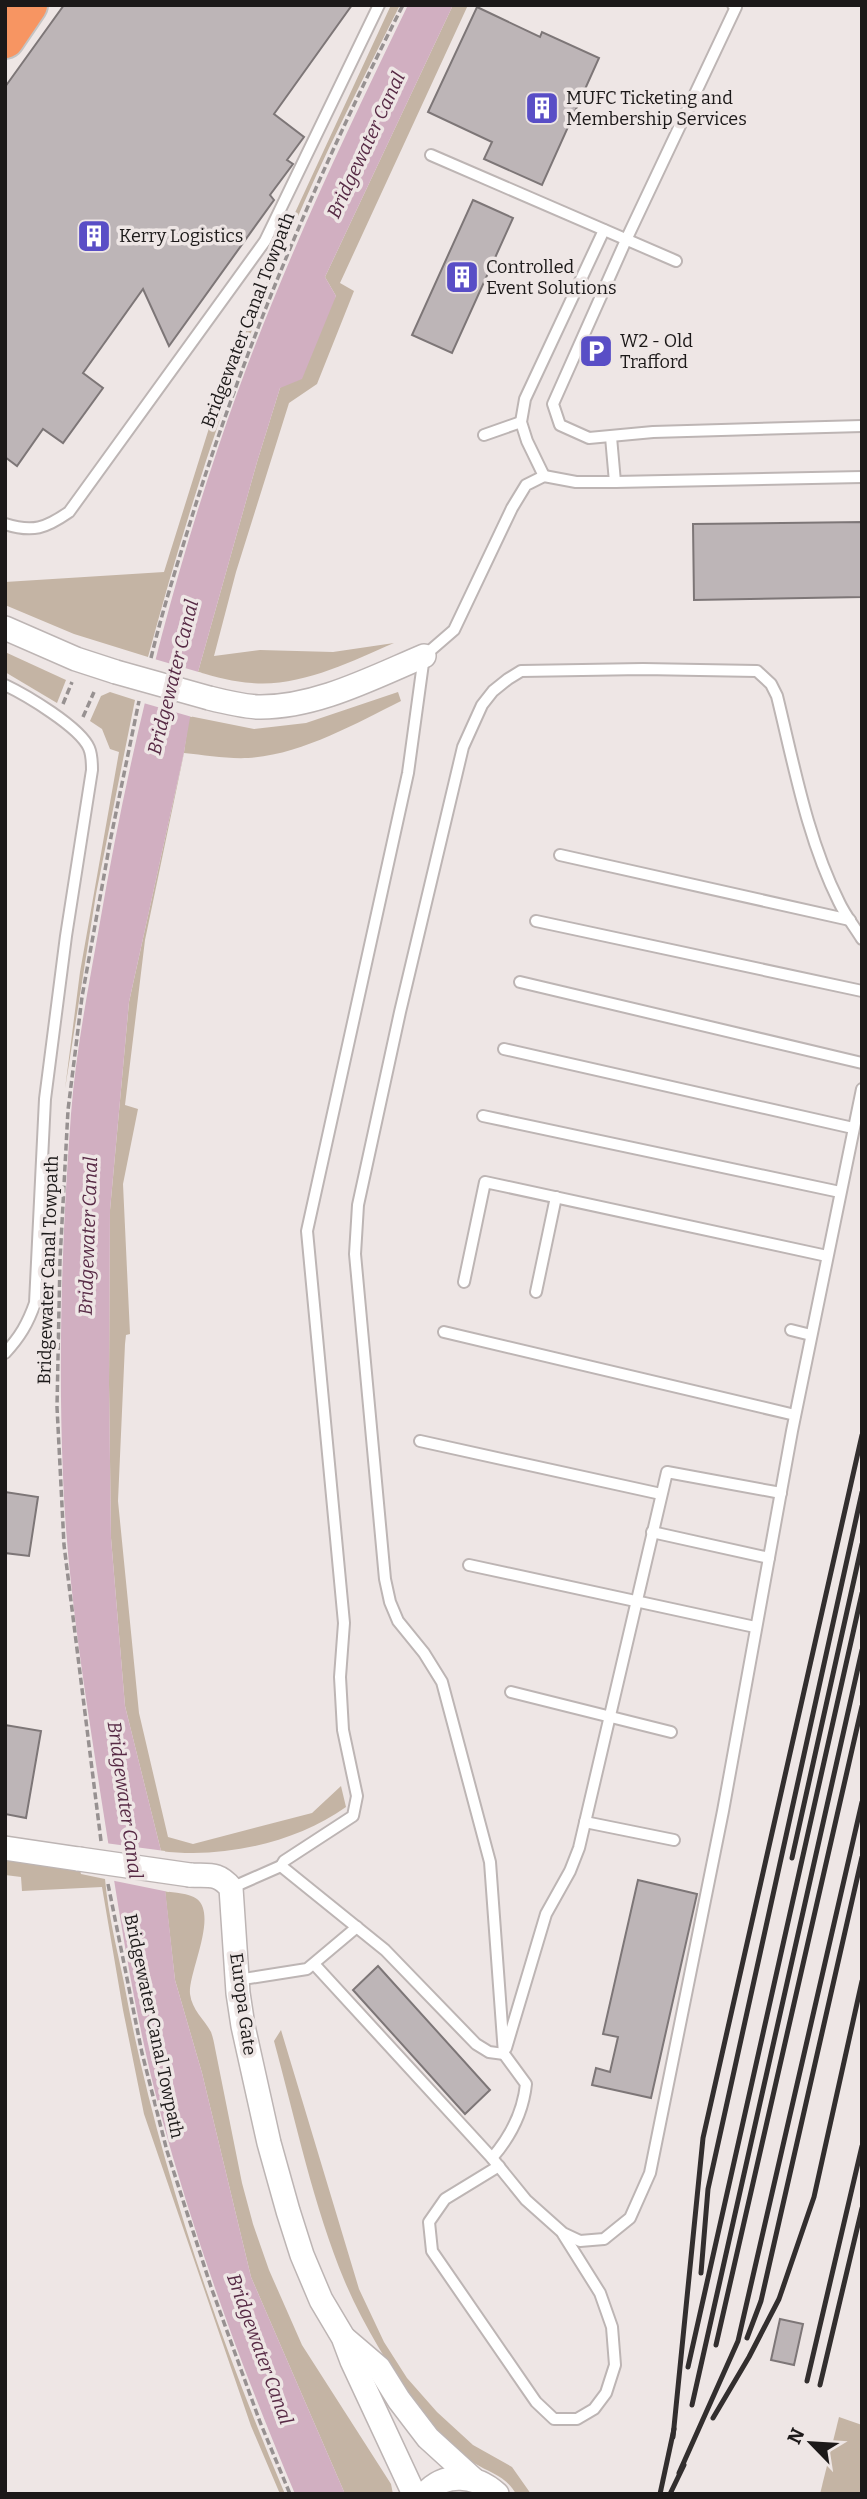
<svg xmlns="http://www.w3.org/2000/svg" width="867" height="2499" font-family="Bitter,serif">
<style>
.green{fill:#c4b4a4}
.water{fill:#d1afc1}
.pier{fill:#eee6e5}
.building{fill:#bdb5b7;stroke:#7d7677;stroke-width:2}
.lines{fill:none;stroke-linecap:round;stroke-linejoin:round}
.lane-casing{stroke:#bdb5b4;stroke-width:14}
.street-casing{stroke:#bdb5b4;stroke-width:26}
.highway-casing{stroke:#c4c3c3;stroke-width:42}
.path{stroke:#979191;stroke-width:3.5;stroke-dasharray:7 3.5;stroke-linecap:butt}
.lane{stroke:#fff;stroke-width:10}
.street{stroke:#fff;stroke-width:23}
.highway{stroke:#f79562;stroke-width:38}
.rail{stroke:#322e2e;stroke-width:5}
.street-bridge-casing{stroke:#bdb5b4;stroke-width:26;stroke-linecap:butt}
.street-bridge{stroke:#fff;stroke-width:23}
.labels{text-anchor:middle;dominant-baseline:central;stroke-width:7;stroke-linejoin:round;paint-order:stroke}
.poi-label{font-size:18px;fill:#1c1919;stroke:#eee6e5;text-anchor:start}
.street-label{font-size:18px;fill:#1c1919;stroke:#eee6e5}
.water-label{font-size:19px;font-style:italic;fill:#572a45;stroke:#eee6e5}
</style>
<rect width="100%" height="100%" fill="#eee6e5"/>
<!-- green -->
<g class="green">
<path d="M391 5H400C376 53 352 100 329 148 252 310 195 483 148 657L74 634 5 605V582L164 572 220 393 244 323H250L293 217Z"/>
<path d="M453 5H468L340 283 354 291 317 384 289 403 236 572 214 656 260 650 333 652 394 643C350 662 301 687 252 683 234 682 216 677 198 672L257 462 280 388 336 296 325 277Z"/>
<path d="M5 652 66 680 57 703 5 672Z"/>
<path d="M110 692 135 700 96 894 65 1089 80 972 119 752 110 749 102 729 90 721 101 696Z"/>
<path d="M398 692 401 701C355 724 300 755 248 758 226 759 205 755 184 753L145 940 125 1105 138 1109 123 1184 130 1334 126 1335 125 1344 118 1501 139 1713 168 1837 193 1844 312 1813 341 1786 346 1807C295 1843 223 1859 161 1851L125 1706 111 1538 109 1384 110 1210 129 1002 184 752 189 716 254 729 306 723Z"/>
<path d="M5 1859 80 1870 81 1874 105 1879C108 1914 117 1949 124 1983 156 2158 216 2331 285 2494H280L251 2426 144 2114 123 2010 102 1887 22 1891 21 1877 5 1875Z"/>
<path d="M165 1891C174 1893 189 1893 197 1899 218 1916 188 1973 190 1994 192 2010 204 2019 211 2032 213 2037 214 2043 215 2048L242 2183 253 2224 269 2270 302 2345 391 2484 393 2494H345L251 2277 202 2073 175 1980Z"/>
<path d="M281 2030 359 2289 384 2342 407 2378 437 2412 473 2445 512 2467 531 2494H516C506 2476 490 2473 474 2463 450 2448 429 2425 414 2402 388 2365 363 2324 345 2282 313 2205 296 2122 274 2041Z"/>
<path d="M839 2417 862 2425V2494H820Z"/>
</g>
<!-- water -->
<path class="water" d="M408 5H453L325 277 336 296 302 379 280 388 257 462 198 672 184 752 129 1002 110 1210 109 1384 111 1538 125 1706 161 1851 175 1980 202 2073 251 2277 345 2494H295C243 2371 196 2244 161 2115 133 2011 118 1904 101 1797 85 1691 67 1584 63 1476 58 1356 62 1233 71 1114 76 1049 89 985 100 922 128 760 166 601 219 445 270 293 338 149 408 5Z"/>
<!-- pier -->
<g class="pier">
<path d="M151 658 202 673 192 717 140 702Z"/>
<path d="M105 1843 165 1851 169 1892 110 1880Z"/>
</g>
<!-- building -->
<g class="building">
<path d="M64 5H352L274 114 304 137 287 160 293 164 270 195 274 200 169 346 143 289 83 373 103 388 63 443 43 429 17 466 5 457V87Z"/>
<path d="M477 7 540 37 542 32 599 58 542 185 484 159 492 142 428 112Z"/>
<path d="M473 200 513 218 452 353 412 335Z"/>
<path d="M862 522V597L694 600 693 524Z"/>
<path d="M5 1492 38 1497 29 1556 5 1553Z"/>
<path d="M5 1725 41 1731 26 1818 5 1814Z"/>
<path d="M638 1880 697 1894 651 2098 592 2085 596 2068 610 2072 618 2037 603 2034Z"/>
<path d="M378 1966 490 2090 465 2114 353 1990Z"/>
<path d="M780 2319 803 2324 794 2365 771 2360Z"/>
</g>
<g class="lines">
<!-- lane casing -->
<g class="lane-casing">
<g id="lane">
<path d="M733 5 736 7 626 240 553 404 560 425 589 438 653 432 862 426"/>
<path d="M431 155 676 261"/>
<path d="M484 435 521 422"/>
<path d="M611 437 615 482"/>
<path d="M544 476 527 441 521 422 525 399 604 230"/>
<path d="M5 524C33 533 46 528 69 512L265 241 379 5"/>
<path d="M5 685C26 695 80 727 89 748 92 755 92 763 92 770L66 936 45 1099 35 1303C28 1323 20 1337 5 1353"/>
<path d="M560 855 850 920"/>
<path d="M536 921 862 991"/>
<path d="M520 982 862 1063"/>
<path d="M504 1049 853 1128"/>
<path d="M483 1116 840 1192"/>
<path d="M464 1282 485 1182 827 1256"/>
<path d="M536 1292 556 1197"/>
<path d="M791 1330 811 1335"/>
<path d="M444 1332 795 1415"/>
<path d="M420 1441 661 1494"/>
<path d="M652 1532 769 1558"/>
<path d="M469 1565 755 1627"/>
<path d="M511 1692 671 1732"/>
<path d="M585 1822 674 1840"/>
<path d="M281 1866 385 1950 476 2044 489 2052 504 2054"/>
<path d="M231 1888 281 1866 284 1861 353 1816 357 1796 343 1730 340 1677 344 1623 307 1231 408 773 424 656 454 630 512 508 526 485 544 476 576 482H615L862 477"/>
<path d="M314 1964 492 2158 526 2200 563 2233 580 2241 604 2239 630 2218 650 2173 723 1811 792 1431 862 1089"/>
<path d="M237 1980 307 1969 357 1927"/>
<path d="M506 2048 546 1914 570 1871 579 1848 667 1472 781 1493"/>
<path d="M492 2158C511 2136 523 2113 526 2084L504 2054 490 1862 442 1682 424 1653 398 1621 390 1602 385 1579 355 1254 358 1205 400 1012 463 747 482 705 493 691 508 679 521 671 643 669 757 671 771 684 777 696C794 765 807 838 839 902 845 915 854 926 862 939"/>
<path d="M499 2166 445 2199 429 2222 432 2251 536 2402 554 2419H577L594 2409 606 2393 615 2365 612 2327 600 2293 563 2234"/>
</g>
</g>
<!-- street casing -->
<g class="street-casing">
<g id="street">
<path d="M5 628 76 659 116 672"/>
<path d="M209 698C225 702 241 706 258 707 315 708 372 678 424 656"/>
<path d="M5 1848 79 1859"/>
<path d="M190 1875C209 1876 218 1872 231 1888L238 1993 243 2026 269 2143 288 2211 302 2255 321 2300 343 2337 352 2361 414 2494"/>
<path d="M345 2339 379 2368 399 2400 428 2438 473 2479"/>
<path d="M425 2494C445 2471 476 2475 497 2494"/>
</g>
</g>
<!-- highway casing -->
<g class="highway-casing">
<path id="highway" d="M5 39 28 5"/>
</g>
<!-- path -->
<g class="path">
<path d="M151 658C163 608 179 559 194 510 249 336 320 168 403 5"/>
<path d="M63 704 72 682"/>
<path d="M83 717 94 692"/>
<path d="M101 1841 64 1545 57 1407 60 1260 68 1110 82 997 111 837 139 701"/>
<path d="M108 1884 142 2053 167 2151 211 2287 260 2422 290 2494"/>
</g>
<!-- lane -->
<use href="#lane" class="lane"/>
<!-- street -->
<use href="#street" class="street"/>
<!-- highway -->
<use href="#highway" class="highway"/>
<!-- rail -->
<g class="rail">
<path d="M792 1858 862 1544"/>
<path d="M701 2273 708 2189 862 1492"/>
<path d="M747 2338 761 2301 862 1857"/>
<path d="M716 2345 862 1706"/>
<path d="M688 2367 862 1593"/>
<path d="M807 2381 862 2146"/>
<path d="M820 2385 862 2208"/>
<path d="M692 2405 862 1650"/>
<path d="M713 2418 749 2357 779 2299 814 2197 862 1981"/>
<path d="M673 2437 703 2138 862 1435"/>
<path d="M679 2473 738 2341 862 1802"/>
<path d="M660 2494 674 2429"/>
<path d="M670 2494 684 2465"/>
</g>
<!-- street-bridge casing -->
<g class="street-bridge-casing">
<g id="street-bridge">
<path d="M116 672 209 698"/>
<path d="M79 1859 190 1875"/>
</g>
</g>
<!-- street-bridge -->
<use href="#street-bridge" class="street-bridge"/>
</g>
<!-- icons -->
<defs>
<g id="building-square" transform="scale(1.75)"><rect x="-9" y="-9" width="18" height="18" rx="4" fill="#594ec6" stroke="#eee6e5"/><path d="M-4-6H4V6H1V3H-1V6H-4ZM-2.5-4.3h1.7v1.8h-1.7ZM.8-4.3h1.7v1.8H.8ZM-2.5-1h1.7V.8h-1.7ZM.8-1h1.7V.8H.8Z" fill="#fff"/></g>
<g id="parking-square" transform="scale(1.75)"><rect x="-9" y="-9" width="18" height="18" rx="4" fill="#594ec6" stroke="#eee6e5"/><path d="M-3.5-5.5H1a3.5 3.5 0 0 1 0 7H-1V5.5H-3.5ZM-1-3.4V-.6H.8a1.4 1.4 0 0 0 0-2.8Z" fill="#fff"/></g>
</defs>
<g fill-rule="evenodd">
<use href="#building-square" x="542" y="108"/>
<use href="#building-square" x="94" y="236"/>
<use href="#building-square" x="462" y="277"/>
<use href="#parking-square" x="596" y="351"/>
</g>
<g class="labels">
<!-- poi labels -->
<g class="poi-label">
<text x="566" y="98">MUFC Ticketing and<tspan x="566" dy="21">Membership Services</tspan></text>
<text x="119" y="236">Kerry Logistics</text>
<text x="486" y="267">Controlled<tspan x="486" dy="21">Event Solutions</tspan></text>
<text x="620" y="341">W2 - Old<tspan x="620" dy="21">Trafford</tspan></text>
</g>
<!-- street labels -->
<g class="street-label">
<text transform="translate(248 320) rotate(-69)">Bridgewater Canal Towpath</text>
<text transform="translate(48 1270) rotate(-88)">Bridgewater Canal Towpath</text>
<text transform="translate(243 2004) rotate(82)">Europa Gate</text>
<text transform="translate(154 2026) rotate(78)">Bridgewater Canal Towpath</text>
</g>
<!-- water labels -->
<g class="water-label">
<text transform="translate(366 145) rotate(-65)">Bridgewater Canal</text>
<text transform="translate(173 677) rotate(-76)">Bridgewater Canal</text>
<text transform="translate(88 1236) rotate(-88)">Bridgewater Canal</text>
<text transform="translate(125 1800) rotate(82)">Bridgewater Canal</text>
<text transform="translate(260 2349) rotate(70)">Bridgewater Canal</text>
</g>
</g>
<!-- border -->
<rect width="867" height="2499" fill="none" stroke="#1c1919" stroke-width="14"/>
<!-- north arrow -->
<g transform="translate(811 2443) rotate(295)" stroke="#eee6e5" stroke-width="5" paint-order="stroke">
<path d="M0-5L12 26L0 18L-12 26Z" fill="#1c1919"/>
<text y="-10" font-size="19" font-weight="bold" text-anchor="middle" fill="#1c1919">N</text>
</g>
</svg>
